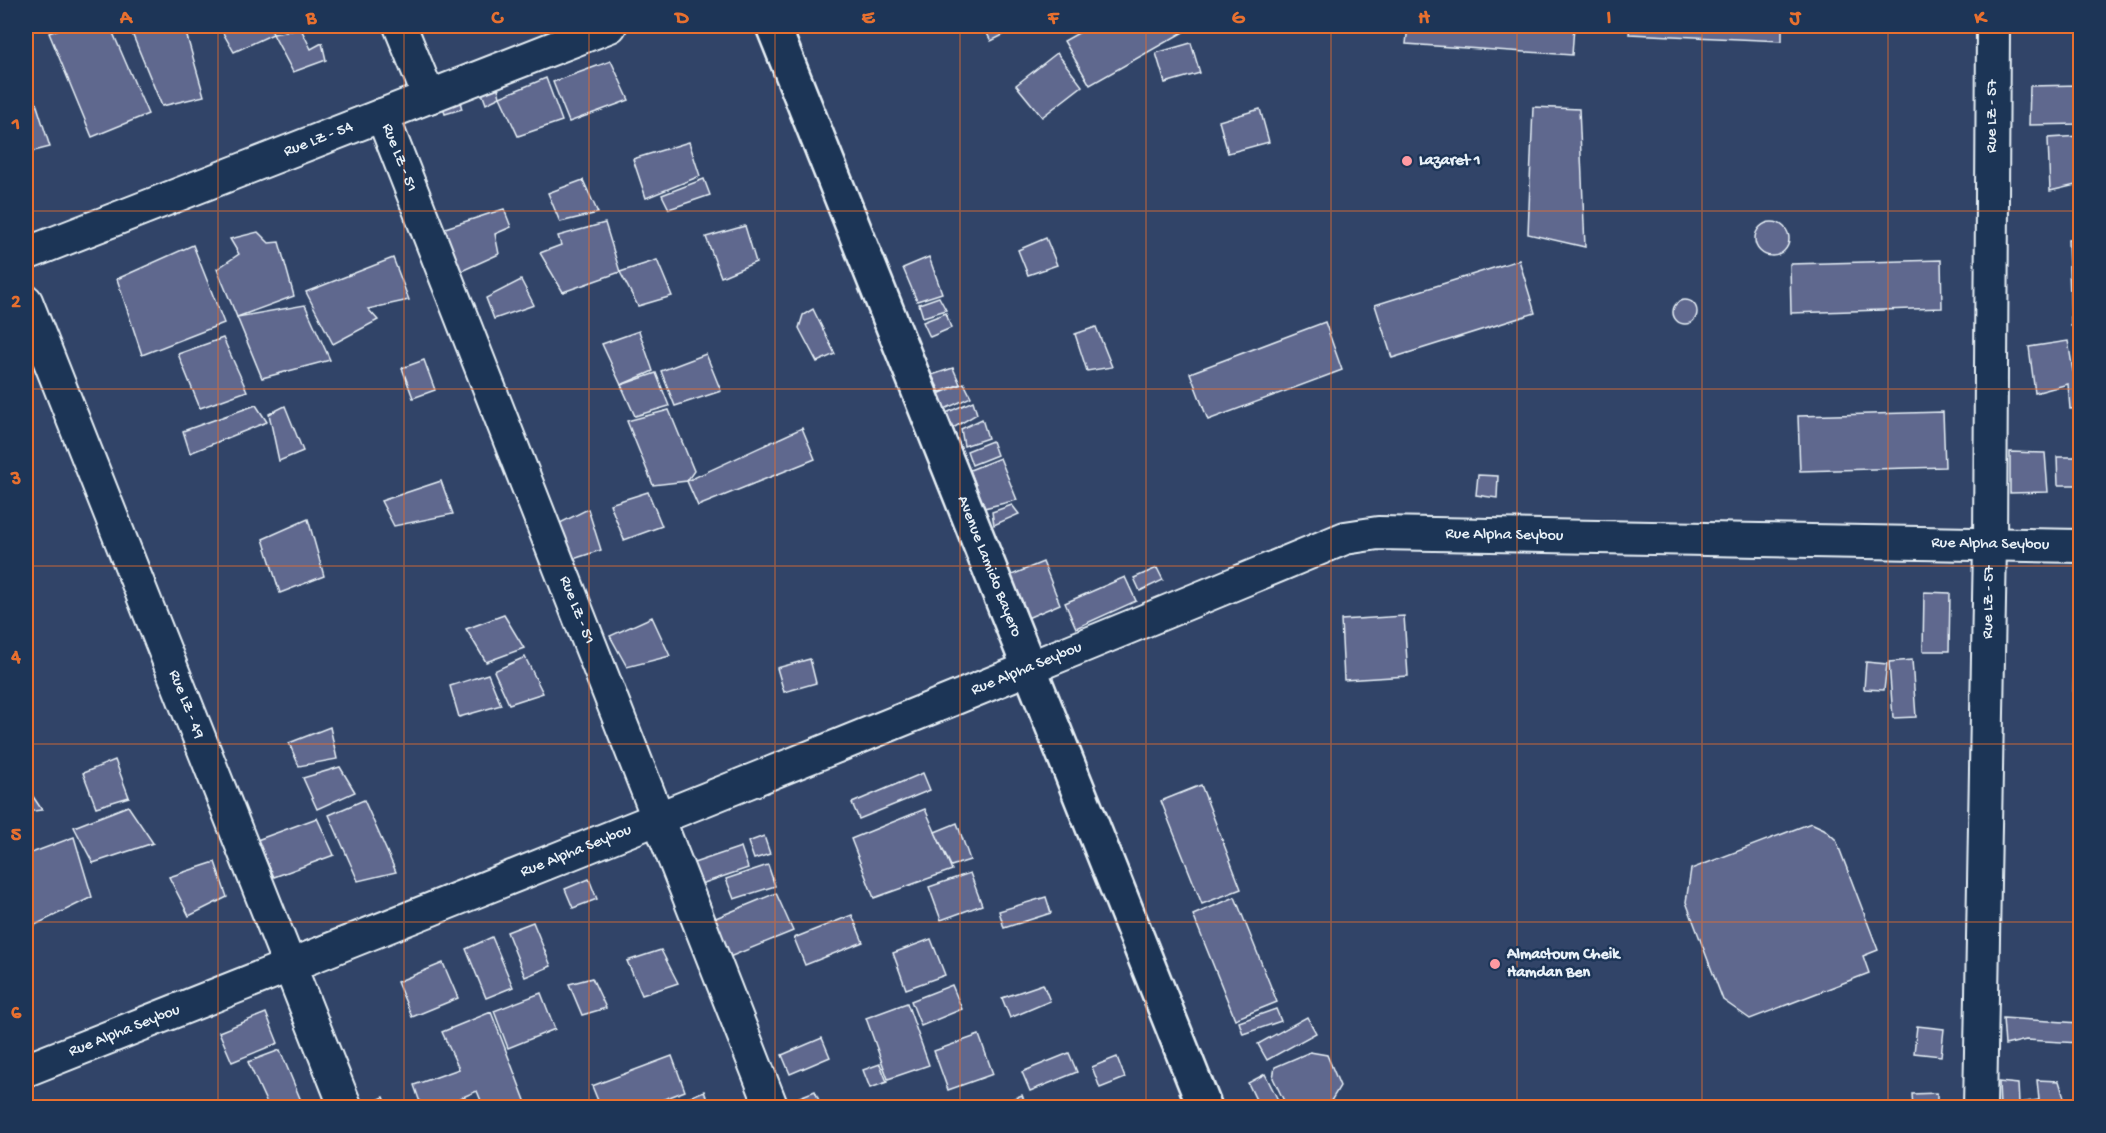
<svg xmlns="http://www.w3.org/2000/svg" width="2106" height="1133" font-family="'Gochi Hand',sans-serif">
<style>
.building{fill:#5f678e;stroke:#e8f1f8;stroke-width:1.5}
.lines{fill:none;stroke-linecap:round;stroke-linejoin:round}
.minor-casing{stroke:#e8f1f8;stroke-width:36}
.tertiary-casing{stroke:#e8f1f8;stroke-width:38}
.minor{stroke:#1d3557;stroke-width:32}
.tertiary{stroke:#1d3557;stroke-width:33}
.grid{fill:none;stroke:#e8702f;stroke-width:1.5;stroke-opacity:0.55}
.poi-dot{fill:#ff9aa2;stroke:#1d3557;stroke-width:2}
.labels{text-anchor:middle;dominant-baseline:central;stroke-width:5;stroke-linejoin:round;paint-order:stroke}
.street-label{font-size:16px;fill:#e8f1f8;stroke:#1d3557}
.poi-label{font-size:16px;font-weight:bold;fill:#e8f1f8;stroke:#1d3557;text-anchor:start}
.neatline{fill:none;stroke:#e8702f;stroke-width:2}
.grid-label{font-size:20px;text-anchor:middle;font-weight:bold;fill:#e8702f}
</style>
<rect width="100%" height="100%" fill="#314468"/>
<filter id="ink" filterUnits="userSpaceOnUse"><feTurbulence type="fractalNoise" baseFrequency=".0167" numOctaves="2"/><feDisplacementMap in="SourceGraphic" scale="12" xChannelSelector="R" yChannelSelector="G"/><feConvolveMatrix kernelMatrix="1 2 1 2 8 2 1 2 1" color-interpolation-filters="sRGB"/></filter>
<g filter="url(#ink)">
<!-- building -->
<g class="building">
<path d="M67 26H110L148 114 92 137 49 33Z"/>
<path d="M129 26H184L204 96 162 106Z"/>
<path d="M219 26H270L273 34 234 52Z"/>
<path d="M983 26H1021L991 41Z"/>
<path d="M1091 26H1194L1090 85 1064 41Z"/>
<path d="M1408 26H1574L1572 55 1406 44Z"/>
<path d="M1630 26H1782V41L1629 34Z"/>
<path d="M301 29 311 49 322 43 326 60 293 72 273 34Z"/>
<path d="M1191 43 1200 73 1165 83 1156 53Z"/>
<path d="M1057 53 1082 86 1042 117 1016 85Z"/>
<path d="M611 61 629 100 569 122 553 82Z"/>
<path d="M26 71 50 147 26 153Z"/>
<path d="M546 78 562 121 518 136 500 97Z"/>
<path d="M496 80 500 97 486 104 478 82Z"/>
<path d="M455 84 462 109 445 114 438 89Z"/>
<path d="M2080 85V124L2029 125 2030 86Z"/>
<path d="M1533 107 1579 109 1585 247 1528 234Z"/>
<path d="M1260 109 1269 142 1228 153 1219 121Z"/>
<path d="M2080 136V184L2050 191 2048 138Z"/>
<path d="M689 142 700 176 646 198 633 159Z"/>
<path d="M704 179 710 195 669 209 662 195Z"/>
<path d="M583 180 598 213 560 222 548 193Z"/>
<path d="M504 209 511 227 495 234 499 254 455 274 439 230Z"/>
<circle cx="1772" cy="239" r="17"/>
<path d="M605 223 620 272 563 292 540 253 561 245 558 236Z"/>
<path d="M745 226 756 262 721 277 706 237Z"/>
<path d="M258 232 269 243 279 242 294 296 237 317 217 269 239 254 230 239Z"/>
<path d="M1046 238 1057 265 1028 275 1018 250Z"/>
<path d="M2080 239V326H2071L2068 240Z"/>
<path d="M193 245 224 323 142 355 117 279Z"/>
<path d="M929 257 942 293 917 301 903 268Z"/>
<path d="M393 258 409 300 368 309 378 320 333 344 306 292Z"/>
<path d="M657 260 672 296 638 306 620 272Z"/>
<path d="M1519 260 1535 313 1392 358 1375 305Z"/>
<path d="M1941 260 1942 308 1791 313 1790 264Z"/>
<path d="M521 280 534 305 494 319 486 298Z"/>
<path d="M939 297 946 310 923 317 919 304Z"/>
<circle cx="1685" cy="312" r="12"/>
<path d="M305 305 330 360 262 378 237 317Z"/>
<path d="M813 309 835 354 817 362 799 328 803 315Z"/>
<path d="M946 313 951 328 930 337 923 322Z"/>
<path d="M1325 322 1342 370 1208 420 1190 373Z"/>
<path d="M1096 327 1112 367 1087 371 1075 334Z"/>
<path d="M639 331 653 371 621 385 602 344Z"/>
<path d="M223 338 247 391 200 408 178 354Z"/>
<path d="M2068 341 2073 371H2080V408L2070 409 2068 384 2035 393 2029 347Z"/>
<path d="M706 354 721 391 675 406 661 371Z"/>
<path d="M424 360 435 390 413 398 402 368Z"/>
<path d="M953 368 960 384 940 392 932 375Z"/>
<path d="M656 373 669 406 635 416 621 385Z"/>
<path d="M964 383 971 397 936 413 931 397Z"/>
<path d="M973 401 977 414 948 431 939 416Z"/>
<path d="M256 405 267 422 190 453 183 431Z"/>
<path d="M285 406 303 451 279 461 269 414Z"/>
<path d="M669 410 694 471 687 481 653 485 627 421Z"/>
<path d="M1943 412 1945 467 1800 471 1798 416Z"/>
<path d="M982 419 988 438 964 446 961 429Z"/>
<path d="M802 428 815 459 698 506 687 481Z"/>
<path d="M992 441 997 455 972 465 967 451Z"/>
<path d="M2010 452 2045 453 2048 492 2010 493Z"/>
<path d="M2057 457H2080V485H2058Z"/>
<path d="M1000 458 1017 500 984 508 970 470Z"/>
<path d="M1478 475 1498 476 1497 498 1476 495Z"/>
<path d="M441 481 453 514 394 526 381 501Z"/>
<path d="M648 492 662 526 624 540 610 504Z"/>
<path d="M1012 505 1019 514 994 525 992 512Z"/>
<path d="M588 509 601 550 567 561 552 527Z"/>
<path d="M308 519 324 576 280 593 263 539Z"/>
<path d="M1043 562 1060 604 1025 619 1007 577Z"/>
<path d="M1157 568 1163 580 1140 591 1134 578Z"/>
<path d="M1125 577 1136 601 1076 628 1065 603Z"/>
<path d="M1924 592 1950 593 1949 651H1923Z"/>
<path d="M504 615 524 648 486 662 466 629Z"/>
<path d="M1404 616 1408 676 1344 680 1341 620Z"/>
<path d="M652 617 670 656 627 667 610 636Z"/>
<path d="M525 657 543 693 509 704 494 671Z"/>
<path d="M810 659 816 683 784 692 777 668Z"/>
<path d="M1912 660 1916 717 1893 718 1889 662Z"/>
<path d="M1866 662 1887 664 1884 690 1864 689Z"/>
<path d="M2080 665V704H2073L2074 666Z"/>
<path d="M488 674 501 705 459 717 450 686Z"/>
<path d="M330 727 337 759 299 766 289 743Z"/>
<path d="M115 760 129 797 96 807 83 773Z"/>
<path d="M340 767 355 792 317 809 303 778Z"/>
<path d="M923 773 930 790 859 819 852 803Z"/>
<path d="M1201 785 1241 889 1202 904 1161 801Z"/>
<path d="M26 786 42 810 26 812Z"/>
<path d="M364 800 396 872 358 881 329 815Z"/>
<path d="M128 806 153 843 93 863 74 827Z"/>
<path d="M925 809 952 870 874 898 851 839Z"/>
<path d="M317 818 334 855 274 877 257 840Z"/>
<path d="M957 823 970 860 951 866 935 832Z"/>
<path d="M1811 823 1824 829 1836 840 1878 950 1863 956 1869 973 1750 1019 1723 1000 1686 902 1691 869Z"/>
<path d="M764 836 770 854 754 859 748 842Z"/>
<path d="M74 837 92 897 31 927 26 910V855Z"/>
<path d="M741 847 748 868 695 886 688 865Z"/>
<path d="M215 862 227 897 189 916 169 877Z"/>
<path d="M768 865 775 886 734 899 726 879Z"/>
<path d="M970 873 982 905 941 920 929 887Z"/>
<path d="M589 879 597 899 573 908 565 889Z"/>
<path d="M776 893 793 931 727 958 711 920Z"/>
<path d="M1046 897 1051 913 1004 928 999 911Z"/>
<path d="M1235 897 1277 1002 1235 1019 1193 915Z"/>
<path d="M852 915 863 942 805 965 794 938Z"/>
<path d="M533 922 551 966 525 977 507 932Z"/>
<path d="M492 937 513 987 486 998 466 949Z"/>
<path d="M931 939 945 975 906 989 893 953Z"/>
<path d="M661 950 678 983 642 995 627 961Z"/>
<path d="M443 963 458 998 412 1017 397 982Z"/>
<path d="M592 978 606 1008 582 1015 569 984Z"/>
<path d="M1043 984 1050 1001 1010 1018 1002 998Z"/>
<path d="M952 985 962 1009 921 1026 911 1001Z"/>
<path d="M541 993 555 1029 508 1048 494 1011Z"/>
<path d="M907 1003 929 1065 888 1079 866 1018Z"/>
<path d="M1276 1009 1281 1021 1243 1034 1239 1022Z"/>
<path d="M491 1012 528 1108H484L477 1091 437 1108H422L414 1085 459 1069 442 1032Z"/>
<path d="M266 1013 278 1043 232 1062 219 1032Z"/>
<path d="M1307 1017 1316 1033 1267 1060 1258 1044Z"/>
<path d="M2003 1018 2080 1023V1043L2026 1040 2005 1045Z"/>
<path d="M1917 1026 1944 1029 1941 1056 1914 1053Z"/>
<path d="M979 1035 993 1074 948 1090 934 1051Z"/>
<path d="M822 1038 830 1057 790 1074 782 1055Z"/>
<path d="M280 1050 304 1108H269L248 1062Z"/>
<path d="M1310 1052 1327 1055 1340 1086 1331 1101 1314 1108H1293L1285 1103 1273 1078 1275 1067Z"/>
<path d="M1069 1053 1077 1072 1030 1091 1022 1072Z"/>
<path d="M672 1056 685 1091 641 1108H601L592 1086Z"/>
<path d="M1117 1057 1125 1078 1100 1088 1092 1067Z"/>
<path d="M880 1064 887 1082 870 1088 863 1070Z"/>
<path d="M1265 1074 1282 1108H1260L1248 1083Z"/>
<path d="M2037 1080 2059 1081 2066 1104 2080 1103V1108H2000L1999 1082 2018 1084 2019 1103 2039 1100Z"/>
<path d="M704 1091 710 1108H663Z"/>
<path d="M815 1091 822 1108H789L787 1102Z"/>
<path d="M1937 1093V1108H1913L1912 1094Z"/>
<path d="M1022 1095 1027 1108H1004L1002 1103Z"/>
<path d="M384 1097 389 1108H363L362 1107Z"/>
</g>
<g class="lines">
<!-- minor casing -->
<g class="minor-casing">
<g id="minor">
<path d="M400 26 429 97"/>
<path id="s1" d="M382 115 772 1108"/>
<path id="s2" d="M26 254 610 26"/>
<path id="s3" d="M26 301 346 1108"/>
<path id="s4" d="M26 1070C467 896 907 720 1345 538L1378 533 2080 546"/>
<path id="s5" d="M1980 1108 1990 544 1993 26"/>
</g>
</g>
<!-- tertiary casing -->
<g class="tertiary-casing">
<g id="tertiary">
<path id="s6" d="M773 26 1205 1108"/>
</g>
</g>
<!-- minor -->
<use href="#minor" class="minor"/>
<!-- tertiary -->
<use href="#tertiary" class="tertiary"/>
</g>
</g>
<!-- grid -->
<path class="grid" d="M218 26V1108M404 26V1108M589 26V1108M775 26V1108M960 26V1108M1146 26V1108M1331 26V1108M1517 26V1108M1702 26V1108M1888 26V1108M26 211H2080M26 389H2080M26 566H2080M26 744H2080M26 922H2080"/>
<!-- markers -->
<g class="poi-dot">
<circle cx="1407" cy="161" r="6"/>
<circle cx="1495" cy="964" r="6"/>
</g>
<g class="labels">
<!-- street labels -->
<g class="street-label">
<text stroke="none"><textPath href="#s5" startOffset="992">Rue LZ - 57</textPath></text>
<text stroke="none"><textPath href="#s2" startOffset="314">Rue LZ - 54</textPath></text>
<text stroke="none"><textPath href="#s1" startOffset="46">Rue LZ - 51</textPath></text>
<text stroke="none"><textPath href="#s4" startOffset="1582">Rue Alpha Seybou</textPath></text>
<text stroke="none"><textPath href="#s4" startOffset="2068">Rue Alpha Seybou</textPath></text>
<text stroke="none"><textPath href="#s6" startOffset="582">Avenue Lamido Bayero</textPath></text>
<text stroke="none"><textPath href="#s5" startOffset="506">Rue LZ - 57</textPath></text>
<text stroke="none"><textPath href="#s1" startOffset="532">Rue LZ - 51</textPath></text>
<text stroke="none"><textPath href="#s4" startOffset="1078">Rue Alpha Seybou</textPath></text>
<text stroke="none"><textPath href="#s3" startOffset="434">Rue LZ - 49</textPath></text>
<text stroke="none"><textPath href="#s4" startOffset="592">Rue Alpha Seybou</textPath></text>
<text stroke="none"><textPath href="#s4" startOffset="106">Rue Alpha Seybou</textPath></text>
</g>
<!-- poi labels -->
<g class="poi-label">
<text x="1419" y="161">Lazaret 1</text>
<text x="1507" y="955">Almactoum Cheik<tspan x="1507" dy="18">Hamdan Ben</tspan></text>
</g>
</g>
<!-- margin -->
<rect width="2106" height="1133" fill="none" stroke="#1d3557" stroke-width="66"/>
<rect x="33" y="33" width="2040" height="1067" class="neatline"/>
<g class="grid-label">
<text x="126" y="23">A</text>
<text x="311" y="23">B</text>
<text x="497" y="23">C</text>
<text x="682" y="23">D</text>
<text x="868" y="23">E</text>
<text x="1053" y="23">F</text>
<text x="1238" y="23">G</text>
<text x="1424" y="23">H</text>
<text x="1609" y="23">I</text>
<text x="1795" y="23">J</text>
<text x="1980" y="23">K</text>
<text x="16" y="129">1</text>
<text x="16" y="307">2</text>
<text x="16" y="484">3</text>
<text x="16" y="662">4</text>
<text x="16" y="840">5</text>
<text x="16" y="1018">6</text>
</g>
</svg>
